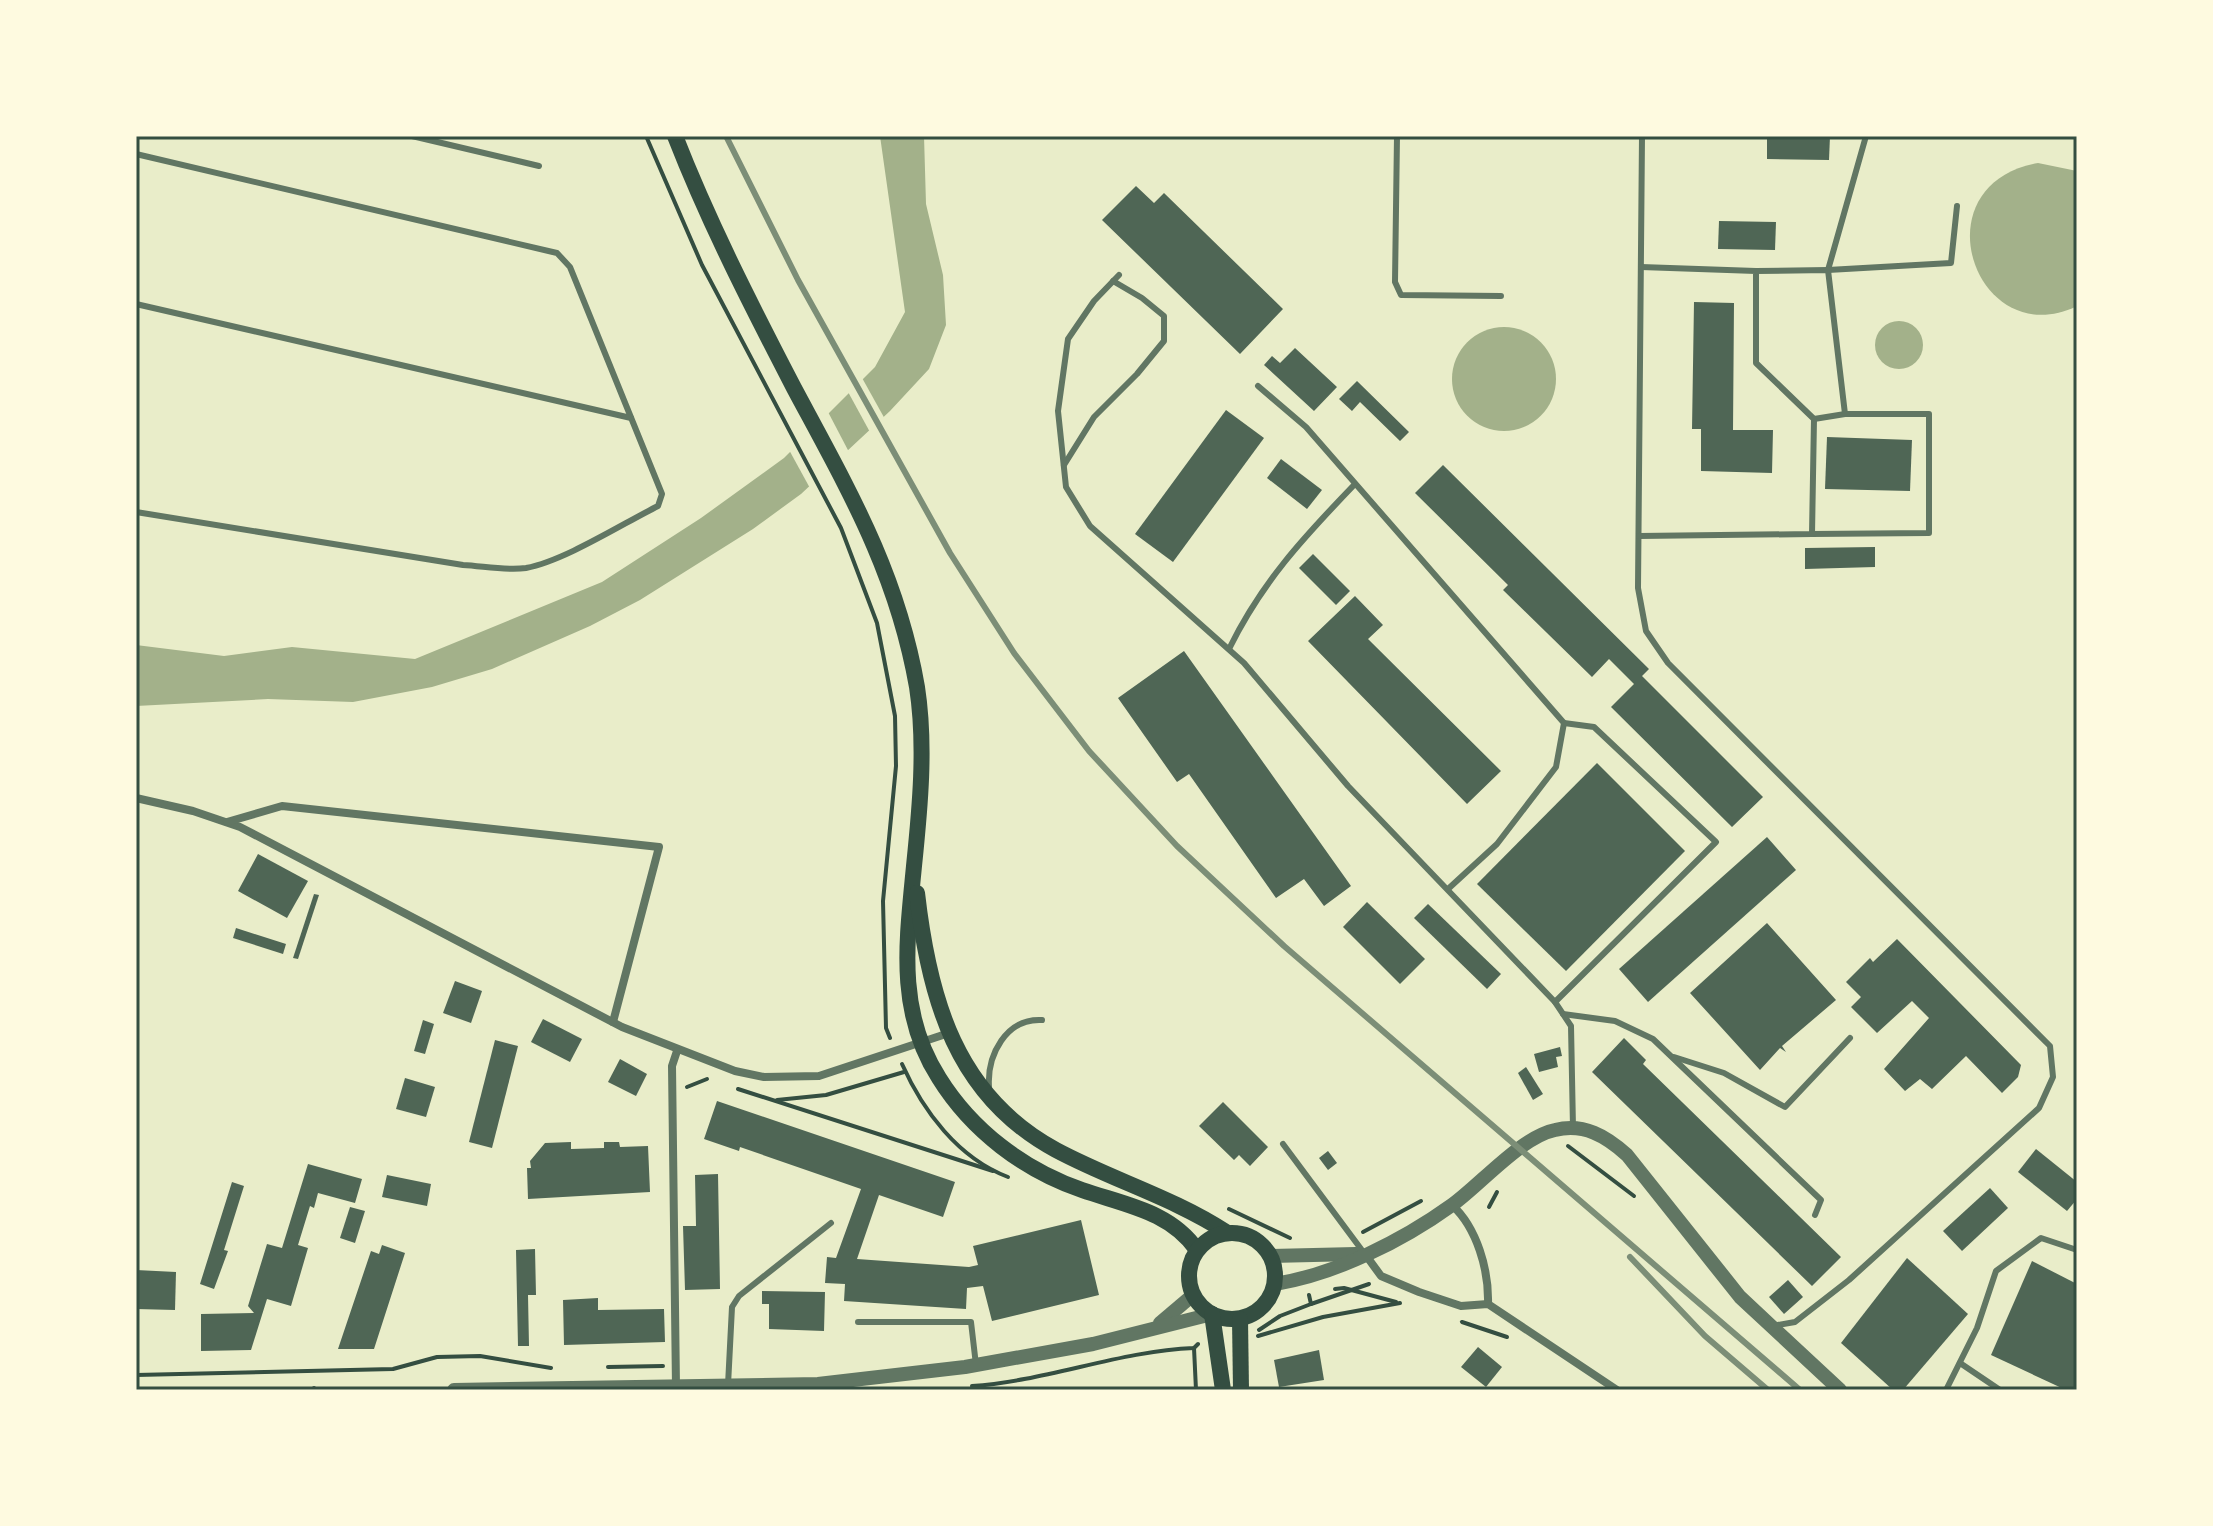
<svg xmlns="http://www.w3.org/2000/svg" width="2213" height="1526" font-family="Manrope,sans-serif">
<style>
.water{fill:#a3b18a}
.pier{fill:#e9edc9}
.building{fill:#4f6655}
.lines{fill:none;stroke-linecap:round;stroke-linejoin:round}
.path{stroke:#344e41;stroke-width:4}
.service{stroke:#617663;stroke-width:6}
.minor{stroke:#617663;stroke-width:8}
.tertiary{stroke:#617663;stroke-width:14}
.secondary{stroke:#344e41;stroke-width:16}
.rail{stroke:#7c8e77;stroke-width:6}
.neatline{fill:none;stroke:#344e41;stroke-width:3}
</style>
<rect width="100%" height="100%" fill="#e9edc9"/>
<!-- water -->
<g class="water">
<path d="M880 136H924L926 204 943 275 946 325 929 369 890 411 801 494 753 529 640 600 590 626 492 669 432 687 353 702 268 699 136 706V645L224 656 292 647 415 659 602 582 701 518 784 458 875 367 905 312Z"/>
<path d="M2038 163 2077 171V306C1976 355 1916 185 2038 163Z"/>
<circle cx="1899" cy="345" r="24"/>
<circle cx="1504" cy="379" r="52"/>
</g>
<!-- pier -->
<g class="pier">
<path d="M861 376 886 421 871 434 847 390Z"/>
<path d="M827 410 850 454 811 490 788 448Z"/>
</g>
<!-- building -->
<g class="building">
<path d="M1767 136H1830L1829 160 1767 159Z"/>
<path d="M1136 186 1154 203 1164 193 1283 309 1240 354 1102 220Z"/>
<path d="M1719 221 1776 222 1775 250 1718 249Z"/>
<path d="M1694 302 1734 303 1733 430H1773L1772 473 1701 471V429H1692Z"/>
<path d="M1295 348 1337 387 1314 411 1264 365 1272 356 1280 363Z"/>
<path d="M1357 381 1409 432 1400 441 1360 402 1352 411 1339 399Z"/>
<path d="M1226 410 1264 438 1173 562 1135 534Z"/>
<path d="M1827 437 1912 440 1910 491 1825 489Z"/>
<path d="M1281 459 1322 490 1307 509 1267 478Z"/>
<path d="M1443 465 1649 669 1642 676 1763 797 1732 827 1611 707 1634 684 1609 659 1592 677 1503 590 1508 585 1415 493Z"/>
<path d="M1875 547V567L1805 569V548Z"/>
<path d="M1313 554 1350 591 1336 605 1299 568Z"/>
<path d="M1355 596 1383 625 1368 639 1501 771 1467 804 1308 641Z"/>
<path d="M1184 651 1351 886 1324 906 1304 879 1276 898 1189 774 1177 782 1118 698Z"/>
<path d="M1597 763 1685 851 1566 971 1477 884Z"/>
<path d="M1767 837 1796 870 1648 1002 1619 969Z"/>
<path d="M258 854 308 881 287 918 238 891Z"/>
<path d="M314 894 319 895 298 959 293 958Z"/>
<path d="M1367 902 1425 959 1400 984 1343 927Z"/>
<path d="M1428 904 1501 974 1487 989 1414 918Z"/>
<path d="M1767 923 1836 1000 1782 1046 1786 1052 1780 1048 1760 1070 1690 993Z"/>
<path d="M236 928 286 944 283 954 233 938Z"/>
<path d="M1897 939 2021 1065 2018 1077 2002 1093 1966 1056 1932 1089 1920 1079 1905 1091 1884 1069 1929 1018 1912 1001 1877 1033 1851 1007 1861 997 1846 982 1870 958 1873 962Z"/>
<path d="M455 981 482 991 471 1023 443 1013Z"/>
<path d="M543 1019 582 1039 570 1062 531 1042Z"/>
<path d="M423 1020 434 1024 425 1054 414 1051Z"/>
<path d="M1624 1038 1646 1060 1643 1064 1841 1257 1812 1286 1592 1072Z"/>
<path d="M495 1040 518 1046 492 1148 469 1142Z"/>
<path d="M1560 1047 1562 1056 1556 1057 1558 1067 1539 1072 1534 1054Z"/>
<path d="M620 1059 647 1074 636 1096 608 1082Z"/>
<path d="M1526 1067 1543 1094 1533 1100 1518 1073Z"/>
<path d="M405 1078 435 1087 426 1117 396 1109Z"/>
<path d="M717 1101 955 1182 943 1217 879 1195 857 1259 969 1267 978 1265 973 1246 1081 1220 1099 1295 992 1321 983 1286 967 1288 966 1309 844 1301 845 1284 825 1283 827 1257 836 1258 861 1189 740 1147 739 1151 704 1139Z"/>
<path d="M1223 1102 1268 1147 1250 1166 1239 1155 1234 1160 1199 1126Z"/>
<path d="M571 1142V1149L604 1148V1142H619L620 1147 648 1146 650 1192 528 1199 527 1168H531L530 1161 545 1143Z"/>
<path d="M2036 1149 2077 1182V1199L2067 1211 2018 1172Z"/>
<path d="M1328 1151 1337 1163 1328 1170 1319 1158Z"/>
<path d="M308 1164 362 1179 355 1203 318 1193 314 1208 310 1206 298 1245 308 1248 291 1306 267 1299 251 1350 201 1351V1314L254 1313 248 1306 267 1244 282 1248Z"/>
<path d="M718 1174 720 1289 685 1290 683 1226H696L695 1175Z"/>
<path d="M387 1175 431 1184 427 1206 382 1197Z"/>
<path d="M232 1182 244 1186 224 1250 228 1251 214 1289 200 1284Z"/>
<path d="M1990 1188 2008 1208 1962 1251 1943 1231Z"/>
<path d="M350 1207 365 1211 355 1243 340 1238Z"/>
<path d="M382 1245 405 1253 374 1349H338L371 1251 379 1254Z"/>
<path d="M535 1249 536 1295H528L529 1346H518L516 1250Z"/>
<path d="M1907 1258 1968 1314 1903 1390H1893L1841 1343Z"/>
<path d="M2032 1261 2077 1284V1390H2066L1991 1355Z"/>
<path d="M136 1270 176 1272 175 1310 136 1309Z"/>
<path d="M1788 1280 1803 1297 1784 1314 1769 1297Z"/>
<path d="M762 1291 825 1292 824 1331 769 1329V1304H762Z"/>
<path d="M598 1298V1310L664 1309 665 1342 564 1345 563 1300Z"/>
<path d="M1478 1347 1502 1367 1486 1387 1461 1367Z"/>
<path d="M1319 1350 1324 1380 1279 1387 1274 1360Z"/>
</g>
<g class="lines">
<!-- path -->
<g class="path">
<path d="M646 136 702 265 841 528 877 623 895 716 896 766 883 901 886 1028 890 1038"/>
<path d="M902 1064C923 1111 958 1158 1008 1177"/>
<path d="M687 1087 707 1079"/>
<path d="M738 1089 993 1171"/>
<path d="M777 1100 826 1095 904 1072"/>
<path d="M1568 1146 1634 1196"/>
<path d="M1489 1207 1497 1192"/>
<path d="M1229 1209 1290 1238"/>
<path d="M1363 1232 1421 1201"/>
<path d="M1335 1289 1344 1288 1396 1302"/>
<path d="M1311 1304 1369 1284"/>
<path d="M1462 1322 1507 1337"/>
<path d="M1259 1330 1280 1316 1311 1304 1309 1295"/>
<path d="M1258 1336 1323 1317 1400 1303"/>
<path d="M1194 1348 1196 1390"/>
<path d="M608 1367 663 1366"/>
<path d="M136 1375 393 1369 437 1357 480 1356 551 1368"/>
<path d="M972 1386C1047 1381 1119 1351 1194 1348L1198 1344"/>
<path d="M314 1388V1390"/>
</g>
<!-- service -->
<g class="service">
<path d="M412 136 539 166"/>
<path d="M1397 136 1395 282 1401 295 1501 296"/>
<path d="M1642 136 1638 588 1646 631 1668 663 2050 1046 2053 1077 2039 1108 1849 1280 1795 1322 1772 1326"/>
<path d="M1866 136 1828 270 1951 263 1957 206"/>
<path d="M136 154 557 253 570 267 662 494 658 506C622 524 564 561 526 568 506 571 483 566 463 565L136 512"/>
<path d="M1756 271 1828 270 1845 414"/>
<path d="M1119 275 1094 301 1068 339 1058 411 1066 487 1090 526 1244 663 1348 786 1555 1002 1571 1026 1573 1128"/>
<path d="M136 304 631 418"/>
<path d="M1258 386 1306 427 1564 723 1556 767 1497 844 1448 889"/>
<path d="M1064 465 1094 417 1137 374 1164 341V316L1142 298 1113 281"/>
<path d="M1812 534 1929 533V414H1845L1814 419"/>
<path d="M1639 536 1812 534 1814 419 1756 363V271L1641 267"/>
<path d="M1229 649C1262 582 1303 538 1354 485"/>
<path d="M1555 1002 1716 842 1594 727 1564 723"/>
<path d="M1563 1014 1615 1021 1653 1039 1821 1200 1815 1215"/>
<path d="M1674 1057 1724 1073 1785 1107 1850 1038"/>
<path d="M989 1087C987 1055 1006 1018 1042 1020"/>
<path d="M1283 1144 1364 1253"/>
<path d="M858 1322H971L976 1365"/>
<path d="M1960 1363 2000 1390"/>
<path d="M728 1385 732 1307 739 1296 831 1223"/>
<path d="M1946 1390 1977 1328 1996 1271 2041 1238 2077 1250"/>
</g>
<!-- minor -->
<g class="minor">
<path d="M136 798 193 811 240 827 622 1027 735 1071 764 1077 819 1076 949 1033"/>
<path d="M227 822 282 806 659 847 613 1022"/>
<path d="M1452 1205C1477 1228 1489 1270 1488 1304"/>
<path d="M1365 1254 1381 1276 1419 1292 1461 1306 1488 1304 1617 1390"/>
<path d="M676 1387 672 1066 677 1051"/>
</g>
<!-- tertiary -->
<g class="tertiary">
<path d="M1271 1256 1356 1254"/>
<path d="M1275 1284C1336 1274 1402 1241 1452 1205 1481 1184 1521 1137 1555 1130 1584 1123 1606 1136 1627 1155L1740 1297 1840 1390"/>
<path d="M1160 1323 1193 1295"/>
<path d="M454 1390 818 1384 965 1367 1093 1344 1212 1314"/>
</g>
<!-- secondary -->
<g class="secondary">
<path d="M675 136C709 223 751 305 794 388 848 489 897 572 917 687 926 745 920 808 914 866 907 940 896 1011 939 1078 972 1131 1024 1170 1082 1190 1125 1205 1170 1211 1197 1250"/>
<path d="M917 893C929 999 956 1096 1056 1150 1112 1180 1172 1197 1226 1232"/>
<circle cx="1232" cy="1276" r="43"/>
<path d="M1212 1314 1223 1390"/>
<path d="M1240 1319 1241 1390"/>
</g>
<!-- rail -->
<g class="rail">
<path d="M726 136 798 280 950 553 1014 653 1089 751 1177 846 1284 946 1800 1390"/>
<path d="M1630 1257 1705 1336 1768 1390"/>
</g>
</g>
<!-- border -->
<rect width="2213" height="1526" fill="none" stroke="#fefae0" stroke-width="276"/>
<rect x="138" y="138" width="1937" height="1250" class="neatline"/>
</svg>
